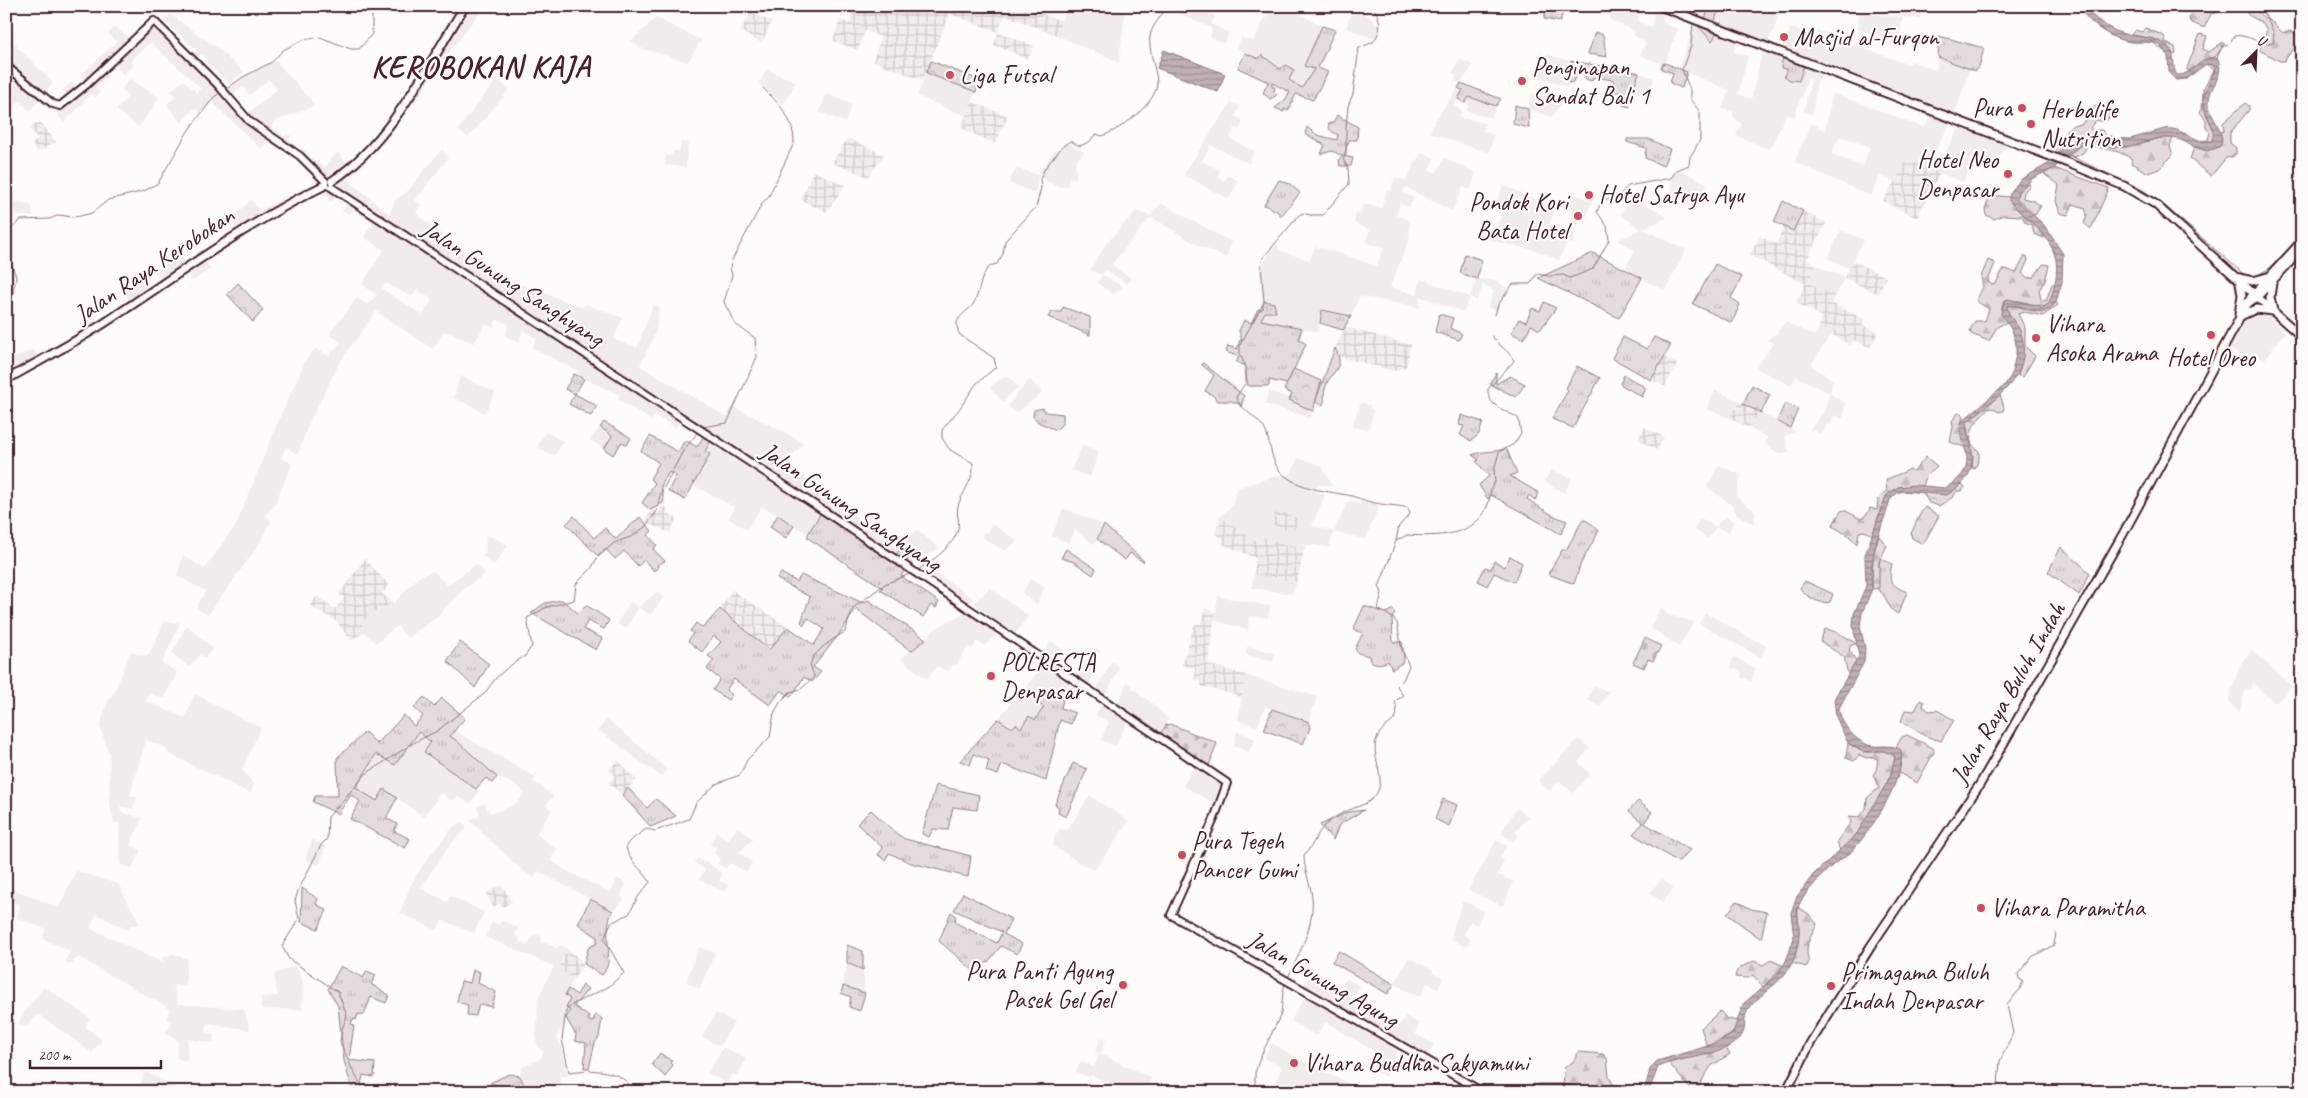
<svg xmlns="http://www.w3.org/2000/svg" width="2308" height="1098" font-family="Caveat,sans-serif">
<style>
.built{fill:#f0ece8;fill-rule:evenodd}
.industrial{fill:url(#industrial-grid)}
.grass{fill:url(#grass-tufts);stroke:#967e82}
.forest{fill:url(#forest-firs);stroke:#967e82}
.cemetery{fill:url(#cemetery-stones);stroke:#967e82}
.park{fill:url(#park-crowns);stroke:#967e82}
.water{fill:url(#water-rules);stroke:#91777b}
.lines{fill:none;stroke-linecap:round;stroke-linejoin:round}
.stream{stroke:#91777b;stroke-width:1}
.secondary-casing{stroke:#4a1f2b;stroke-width:10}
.primary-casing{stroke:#4a1f2b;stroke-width:11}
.trunk-casing{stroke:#4a1f2b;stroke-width:11}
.secondary{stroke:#fdfcf7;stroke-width:6}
.primary{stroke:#fdfcf7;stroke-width:7}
.trunk{stroke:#fdfcf7;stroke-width:7}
.poi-dot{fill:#d1495b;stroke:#fdfcf7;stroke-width:2}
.labels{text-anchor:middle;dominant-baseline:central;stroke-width:4.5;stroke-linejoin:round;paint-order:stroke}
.poi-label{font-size:25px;fill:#4a1f2b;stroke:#fdfcf7;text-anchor:start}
.street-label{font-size:25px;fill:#4a1f2b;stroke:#fdfcf7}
.district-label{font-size:30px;font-weight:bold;letter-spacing:1px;fill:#4a1f2b;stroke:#fdfcf7}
</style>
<defs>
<pattern id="industrial-grid" width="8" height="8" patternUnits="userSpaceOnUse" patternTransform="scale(1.25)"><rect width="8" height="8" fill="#f0ece8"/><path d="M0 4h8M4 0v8" fill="none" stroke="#cfcac7"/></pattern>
<pattern id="grass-tufts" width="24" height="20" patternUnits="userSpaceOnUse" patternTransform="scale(1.25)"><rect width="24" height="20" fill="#e3dcda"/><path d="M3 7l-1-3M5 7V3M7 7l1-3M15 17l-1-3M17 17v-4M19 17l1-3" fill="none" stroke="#c4bcbb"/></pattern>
<pattern id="forest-firs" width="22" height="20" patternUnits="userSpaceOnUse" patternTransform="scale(1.25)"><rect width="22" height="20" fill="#e3dcda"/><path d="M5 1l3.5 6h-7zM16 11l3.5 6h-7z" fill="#c4bcbb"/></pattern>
<pattern id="cemetery-stones" width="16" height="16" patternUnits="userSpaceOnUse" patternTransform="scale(1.25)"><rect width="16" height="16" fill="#e3dcda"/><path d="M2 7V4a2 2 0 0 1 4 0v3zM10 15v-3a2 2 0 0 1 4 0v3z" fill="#c4bcbb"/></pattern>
<pattern id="park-crowns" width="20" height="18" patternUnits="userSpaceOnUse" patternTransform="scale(1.25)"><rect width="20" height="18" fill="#e3dcda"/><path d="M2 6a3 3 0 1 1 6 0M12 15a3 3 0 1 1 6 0" fill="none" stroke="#c4bcbb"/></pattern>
<pattern id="water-rules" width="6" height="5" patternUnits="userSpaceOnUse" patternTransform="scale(1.25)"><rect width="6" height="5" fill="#c0b1b1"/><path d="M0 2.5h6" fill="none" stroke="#9e8f90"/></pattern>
</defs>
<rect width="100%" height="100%" fill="#fdfcf7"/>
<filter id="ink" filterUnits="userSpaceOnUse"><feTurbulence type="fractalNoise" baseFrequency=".02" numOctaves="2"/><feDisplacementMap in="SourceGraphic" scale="10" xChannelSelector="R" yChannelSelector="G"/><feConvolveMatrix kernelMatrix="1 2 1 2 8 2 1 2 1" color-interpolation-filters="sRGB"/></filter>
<g filter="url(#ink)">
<!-- built -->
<g class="built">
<path d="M467 6H485L440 64 416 102 408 99Z"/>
<path d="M1068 6H1108L1125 13 1119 62 1056 35Z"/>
<path d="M1169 6H1194L1215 16 1211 24 1229 33 1224 44 1210 37 1212 29 1209 27 1167 8Z"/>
<path d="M1272 6H1284L1322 26 1304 66 1314 69 1302 88 1289 80 1294 70 1281 69 1263 56 1259 59 1237 48 1241 38 1253 41Z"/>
<path d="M1357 6 1381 28 1377 40 1347 28 1350 14 1354 15Z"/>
<path d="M1607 6H1641L1638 22 1652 27 1654 10 1647 6H1709L1703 26 1696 24 1712 29 1720 6H1779L1775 28 1763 50 1782 57 1781 68 1787 69 1784 76 1790 80 1799 81 1783 55 1790 28 1816 35 1817 31 1838 35 1835 38 1901 62 1909 64 1911 61 1936 71 1938 57 1970 68 1954 117 1926 168 1907 160 1894 181 1879 175 1871 196 1795 162 1811 123 1825 130 1833 93 1924 128 1932 114 1822 72 1819 81H1817L1812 114 1803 112 1812 79 1808 78 1794 117 1786 114 1770 150 1736 135 1742 124 1733 117V112L1722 108 1729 90 1679 69 1695 23 1666 11 1662 22 1678 29 1665 63 1662 64 1640 55 1646 43 1634 35 1635 31 1610 20V13L1606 11ZM1737 40 1763 50 1751 99 1738 94 1748 56 1734 52ZM1840 136 1870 147 1863 167 1831 154Z"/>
<path d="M1904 6 1922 7 1920 19 1903 17 1898 42 1858 30 1859 13 1902 17Z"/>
<path d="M170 14 216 47 244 72 229 84 205 62 206 58 201 54 196 59 226 91 244 76 276 61 315 105 276 121 271 127 284 136 287 134 291 136 289 141 293 143 287 151 267 138 262 150 212 102 201 114 195 108 181 122 167 105 176 96 171 91 183 80 197 93 201 88 150 42 131 61 134 65 123 74 111 62 102 70 108 76 95 88 100 92 96 97 91 94 64 123 56 113 72 99 62 91 71 82 78 89 86 81 80 75 117 42 108 34 114 27 133 40 150 22 192 55 197 50 164 21ZM269 79 277 89 243 118 228 99 243 87 249 95Z"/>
<path d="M656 18 701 40 688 62 643 49 631 41Z"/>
<path d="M11 40 53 83 30 111 19 101 13 108 6 106V101L10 97 6 93 18 81 6 70V43Z"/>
<path d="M1540 53 1571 61 1568 87 1535 76Z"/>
<path d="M1459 59 1473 65 1461 83 1454 81 1456 75 1453 73Z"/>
<path d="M766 69 796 82 783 105 759 84Z"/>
<path d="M926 73 976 92 966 116 917 96Z"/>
<path d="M1639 73 1654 78 1649 95 1632 91Z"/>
<path d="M130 79 159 98 139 127 117 110 128 96 121 90Z"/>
<path d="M497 79 509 90 468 138 458 130Z"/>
<path d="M1458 88 1463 90 1454 106 1461 110 1459 117 1485 123 1483 131 1494 135 1489 153 1430 133 1435 121Z"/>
<path d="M1532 92 1562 102 1552 117 1528 109Z"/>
<path d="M826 94 852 104 845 122 819 112Z"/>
<path d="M1468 97 1496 106 1492 118 1466 111 1469 105 1465 103Z"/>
<path d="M1231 103 1240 106 1235 116 1243 121 1239 130 1234 128 1230 139 1254 151 1249 164 1211 145 1202 161 1220 170 1217 176 1224 181 1228 175 1238 181 1229 199 1183 175Z"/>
<path d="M1963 121 2010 139 1995 166 1975 156 1963 182 1935 171Z"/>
<path d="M681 142H688L686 167 665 165 666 155 672 156 673 151 680 152Z"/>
<path d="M1066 142 1084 152 1076 161V179L1069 177 1067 187 1056 186 1038 175 1036 193 1009 183 1016 168 1038 175 1052 154Z"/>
<path d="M302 148 318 165 321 164 324 167 332 161 330 159 338 153 351 167 363 157 365 161 347 179 389 214 396 199 407 192 442 149 448 158 415 200 421 205 416 213 482 269 583 308 585 304 623 318 613 339 637 348 653 305 659 307 656 331 640 366 727 417 732 406 794 437 804 444 785 461 894 546 917 530 939 548 906 568 901 548 895 556H883L822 511 808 534 762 506 747 529 728 518 735 507 693 485 710 454 705 451 711 442 680 422 675 428 655 415 651 420 618 399 620 395 574 374 578 371 532 348 537 339 523 330 519 342 505 336 509 324 504 322 497 320 493 327 486 324 474 343 444 331 433 349 376 311 339 363 308 425 298 454 286 447 281 458 292 464 274 506 265 515 271 521 257 547 208 615 196 608 206 591 177 576 183 555 204 569 236 525 280 417 305 362 315 348 329 356 341 342 329 334 357 298 368 305 377 295 362 284 384 250 364 237 373 222 353 210 349 214 342 211 350 201 338 194 331 202 323 192 312 199 307 193 327 186 343 174 338 168 325 178 320 171 315 175 294 156ZM386 283 412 297 417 289 432 300 423 315 382 289Z"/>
<path d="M1422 152 1434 158 1429 170 1436 173 1445 158 1476 173 1470 190 1463 187 1452 211 1405 187 1403 193 1414 198 1409 207 1400 203 1396 215 1410 221 1409 240 1390 287 1417 295 1421 279 1470 297 1477 279 1496 280 1508 290 1496 312 1488 307 1494 291 1483 284 1477 301 1470 297 1464 312 1419 296 1420 308 1359 296 1351 316 1322 310 1318 332 1260 320 1265 312H1276L1274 303 1264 301 1261 289 1263 282 1259 270 1276 244 1281 251 1310 260 1315 247 1342 254 1377 267 1384 247 1365 243 1370 230 1354 223 1356 213 1361 214 1363 204 1381 208 1387 190 1391 191 1394 178 1406 180Z"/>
<path d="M1678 169 1707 184 1697 207 1674 196 1671 186V175Z"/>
<path d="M1503 185 1545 204 1547 200 1557 204 1547 230 1562 239 1573 212 1565 208 1570 191 1592 202 1586 217 1583 216 1579 222 1572 244 1567 242 1559 260 1538 251 1489 240 1502 215 1494 210Z"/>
<path d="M1630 198 1657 210 1667 217 1643 229 1686 250 1665 290 1624 270 1635 250 1618 240 1642 229 1620 215Z"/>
<path d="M282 199 286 207 247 235 240 224 235 227 231 219 251 200 260 210Z"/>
<path d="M15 201 29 204 33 209 32 217 15 215 8 209Z"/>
<path d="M1161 203 1231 242 1227 258 1198 245 1151 217 1111 265 1131 278 1128 284 1106 270 1102 274 1123 287 1113 294 1097 283 1102 275 1090 270 1107 243 1136 211 1151 216Z"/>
<path d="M1841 230 1864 240 1849 268 1828 258Z"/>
<path d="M179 253 189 268 202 258 211 269 193 281 184 271 118 315 115 310 129 300 124 292 144 279 150 285 160 278 156 271Z"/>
<path d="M1816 265 1844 278 1835 296 1808 283Z"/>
<path d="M2254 313H2262L2267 315 2285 332 2264 360 2257 356 2253 363 2227 347 2243 319Z"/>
<path d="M1785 322 1814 336 1819 327 1832 333 1811 365 1833 380 1830 394 1845 403 1843 419 1835 415 1830 425 1827 423 1822 434 1810 429 1824 411 1830 394 1797 376 1790 385 1756 368 1774 343 1767 340 1777 333Z"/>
<path d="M33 349 38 356 48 350 54 357 43 364 38 357 15 368 9 361Z"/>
<path d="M460 376 495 392 485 413 454 398Z"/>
<path d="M1008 376 1018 387 1003 401 990 388 999 380Z"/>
<path d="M1030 379 1042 393 1016 413 1007 406Z"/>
<path d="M1715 390 1740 402 1729 418 1707 409Z"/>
<path d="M1269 391 1290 398 1289 400 1313 411 1310 418 1265 404Z"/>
<path d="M1361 403 1370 405V408L1374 411 1368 430 1352 426Z"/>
<path d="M1759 412 1796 432 1785 436 1787 446 1791 453H1776L1764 442 1768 438 1749 428Z"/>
<path d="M600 427 612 436 604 449 590 440Z"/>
<path d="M546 432 563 441 555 456 537 447Z"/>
<path d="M1083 445 1099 451 1090 477 1071 470Z"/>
<path d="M1298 458 1322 466 1332 486 1320 485 1314 489 1325 495 1312 525 1334 532 1348 501H1351V499L1359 504 1363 500 1375 502 1378 508 1365 539 1334 532 1329 548 1316 545H1288L1262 536 1260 542 1220 516 1234 505 1233 501 1238 488 1275 476 1290 475Z"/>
<path d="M1719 465 1741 475 1736 497 1755 511 1754 523 1744 520 1735 512 1733 506 1707 487Z"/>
<path d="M1552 469 1572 479 1564 493 1544 481Z"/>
<path d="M1063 508 1104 525 1094 544 1075 530 1069 543 1052 536Z"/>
<path d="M1725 516 1734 521 1729 532 1716 527 1708 539 1694 529 1700 518 1716 527Z"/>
<path d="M991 524 998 528 1018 541 1005 551 982 537 983 532 987 533Z"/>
<path d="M486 534 508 545 494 565 482 555 485 552Z"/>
<path d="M477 564 485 574 464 589 433 620 407 638 397 626 376 643 365 632 362 626 367 615 394 603 417 578 433 571 447 585Z"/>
<path d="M928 567 973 598 965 608 920 580Z"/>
<path d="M1254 574 1297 582 1291 594 1252 588Z"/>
<path d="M1030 579 1045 588 1036 604 1022 593Z"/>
<path d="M990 588 1028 616 1011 640 998 631 985 646 977 641 972 649 968 646 956 665 953 664 948 672 938 666 927 679 901 659 926 639 936 628 969 610 988 624 992 618 974 603Z"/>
<path d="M657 592 664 597 650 615 639 607 626 629 617 624 630 602 639 607Z"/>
<path d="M1218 596 1270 606 1268 618 1249 616 1248 630 1214 620Z"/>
<path d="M1661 607 1669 615 1694 622 1679 647 1650 627Z"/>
<path d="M1705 613 1766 646 1761 657 1699 624Z"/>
<path d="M165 621 180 623 162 663 177 672 164 699 150 693 145 701 185 718 195 694 261 728 242 769 254 785 250 793 166 752 167 748 146 740 130 795 137 798 133 809 120 806 121 812 142 818 130 845 141 850 132 869 120 864 119 823H114L110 805 109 753 100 727 106 705 116 689 130 652 148 656Z"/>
<path d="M187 625 213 649 205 658 200 655 189 667 172 653Z"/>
<path d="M1051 642 1064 650 1054 669 1070 681 1063 700 1049 694 1037 701 1044 707 1035 720 1020 728H1013L998 719 1045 664 1038 659Z"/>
<path d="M1096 647 1100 651 1091 665 1098 669 1086 689 1072 679Z"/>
<path d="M1247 647 1275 653 1273 661 1246 655Z"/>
<path d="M2252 650 2292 687 2276 703 2252 683 2251 690 2245 689 2240 712 2229 703 2230 694 2241 663Z"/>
<path d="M1734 657 1756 669 1751 681 1741 677 1742 672 1730 667Z"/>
<path d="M1112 661 1119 668 1103 700 1116 708 1127 682 1133 685 1132 688 1140 693 1139 695 1151 702 1168 719 1158 737 1129 718 1115 746 1101 740 1109 722 1096 715 1103 700 1094 694Z"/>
<path d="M1245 675 1317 697 1309 722 1265 707 1257 727 1238 720Z"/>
<path d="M1594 685 1609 692 1600 705 1587 700Z"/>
<path d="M607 719 667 769 661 777 598 730Z"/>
<path d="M453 730 535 777 533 781 554 797 545 805 552 810 536 834 557 849 550 860 571 873 611 893 617 878 626 884 620 897 625 899 613 911 538 871 534 878 523 871 469 820 480 816 477 806 485 803 489 813 503 810 517 802 525 793 516 785 497 777 457 741 450 736Z"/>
<path d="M1237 731 1255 739 1248 752 1234 746Z"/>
<path d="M419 732 431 742 424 753 479 791 470 804 457 796 453 801 441 793 424 817 384 789 377 801 356 789 376 754 395 764Z"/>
<path d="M1578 739 1590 748 1578 762 1590 774 1573 793 1559 781 1550 791 1538 781Z"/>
<path d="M1197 763 1221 783 1216 804 1183 786Z"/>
<path d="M1090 796 1129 821 1094 871 1053 846 1055 834 1061 829 1067 830Z"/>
<path d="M1517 807 1528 817 1515 832 1518 834 1514 842 1501 833Z"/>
<path d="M462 822 467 828 452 843 420 888 447 902 450 896 484 912 474 933 442 920 437 930 400 913 411 885 425 862 453 827Z"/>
<path d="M738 827 753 839 739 852 752 862 747 872 730 863 726 869 717 863 720 859 714 853 717 848 710 844 717 832 728 840Z"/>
<path d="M312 840 326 846 319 865 305 859Z"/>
<path d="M1497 840 1507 846 1500 857 1504 861 1497 874 1513 882 1503 906 1468 890Z"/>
<path d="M698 858 704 863 706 861 722 874 719 881 728 885 725 892 699 879 705 870 694 862Z"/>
<path d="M76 871 118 884 140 924 130 925 128 930 96 914 90 928 165 964 162 958 173 954 187 959 185 987 173 985 178 1004 244 1009 250 1030 207 1023 206 1032 214 1033 213 1043 188 1039 187 1062 177 1058 178 1040 165 1033 172 1023 166 1019 170 1009 78 957 72 964 65 962 70 951 43 939 46 929 17 918 20 905 6 899 8 887 59 908Z"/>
<path d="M1662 879 1674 888 1663 902 1649 893Z"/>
<path d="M1463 901 1484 911 1477 925 1470 921 1463 935 1471 939 1466 947 1450 938Z"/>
<path d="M502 921 518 928 515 936 520 938 519 941 528 946 534 934 542 937 540 943 543 944 544 942 557 948 559 945 568 949 558 968 574 978 565 995 570 998 571 1009 557 1037 562 1047 568 1076H559L564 1092 526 1090 520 1076 522 1068 541 1058 543 1053 536 1041 539 995 554 966 485 937 492 922 499 925Z"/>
<path d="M699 947 715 953 699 989 686 981Z"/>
<path d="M1409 958 1433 970 1432 973 1443 978 1438 989 1427 983 1420 997 1394 984Z"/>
<path d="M847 963 863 970 865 993 843 986Z"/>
<path d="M295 966 303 981 302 1010 261 1009V997L278 996 274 974Z"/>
<path d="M1310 975 1338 991 1346 978 1359 986 1351 1000 1398 1027 1406 1016 1419 1024 1415 1034 1434 1044 1426 1060 1400 1047 1386 1077 1372 1070 1378 1053 1325 1022 1317 1036 1291 1021 1307 993 1301 989Z"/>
<path d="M44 987 90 1018 85 1027 102 1040 92 1053 38 1014 26 1027 18 1024 24 1012Z"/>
<path d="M716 1013 734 1022 720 1046 702 1037Z"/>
<path d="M1101 1037 1106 1040 1100 1054 1151 1078 1146 1087 1156 1092H1128L1091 1075 1089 1077 1076 1072 1081 1061 1094 1067 1100 1054 1095 1052Z"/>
<path d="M1271 1043 1319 1069 1362 1090 1271 1092 1282 1067 1264 1058Z"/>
<path d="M723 1047 746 1059 737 1076 732 1074 727 1083 708 1073Z"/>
<path d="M145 1071 176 1088 175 1092H137Z"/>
</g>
<!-- industrial -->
<g class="industrial">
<path d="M856 6H868L891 14 895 6H948L953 8 954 6H1044L1042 14 1062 21 1056 35 1005 15 998 32 1034 46 1028 59 994 45 998 32 950 14 922 80 873 61 881 37 865 31 858 50 833 41 840 20 849 23Z"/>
<path d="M751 13 772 21 762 43 740 31Z"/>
<path d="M972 102 1008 116 995 144 961 128Z"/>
<path d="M40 122 56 142 38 152 32 144 38 139 29 128Z"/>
<path d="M848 138 884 155 868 177 832 163Z"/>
<path d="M1907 160 1940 173 1917 218 1883 201Z"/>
<path d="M813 171 845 185 827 212 801 200Z"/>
<path d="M1803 211 1826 223 1807 259 1816 265 1808 283 1835 296 1831 303 1864 319 1862 325 1878 332 1870 348 1854 340 1850 345 1819 327 1823 317 1796 303 1805 284 1750 255 1760 236 1776 244 1784 226 1793 231Z"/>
<path d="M1853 261 1886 277 1878 294 1844 278Z"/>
<path d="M1345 327 1411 345 1406 367 1394 371 1340 357 1335 348Z"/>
<path d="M1664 357 1677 364 1665 386 1651 380Z"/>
<path d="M1740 402 1759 412 1749 428 1729 418Z"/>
<path d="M1644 427 1664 437 1657 450 1638 440Z"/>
<path d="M662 506 668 508 666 513 677 518 670 533 645 522 651 510 659 513Z"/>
<path d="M1276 510 1299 519 1293 532 1272 524Z"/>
<path d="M1220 516 1259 542 1262 536 1288 545 1305 546 1297 582 1254 574 1256 558 1222 544 1224 539 1215 534Z"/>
<path d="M365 559 389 585 382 594 394 603 367 615 362 626 365 632 351 640 336 621 310 606 317 596 335 609 344 598 339 594Z"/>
<path d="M732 590 788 627 769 650 720 609Z"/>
<path d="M1206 608 1215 613 1208 664 1245 675 1242 697 1201 686V681L1195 680V668L1182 665 1193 628 1196 623 1201 624Z"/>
<path d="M618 760 636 780 622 795 609 783 615 776 609 770Z"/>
<path d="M499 886 503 887 512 902 503 907 500 903 493 907 486 893Z"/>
<path d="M568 949 584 964 574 978 558 969Z"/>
</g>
<!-- grass -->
<g class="grass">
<path d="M1547 6H1565L1560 22 1544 19Z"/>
<path d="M1709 6H1720L1712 29 1718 31 1712 41 1695 23 1703 26Z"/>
<path d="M1322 26 1335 30 1318 68 1328 72 1313 100 1296 94 1288 111 1284 109V112L1275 108 1285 100 1290 92 1272 83V87H1275L1274 92 1277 95 1270 99 1263 93 1268 82 1238 68 1245 53 1259 59 1262 55 1280 69 1286 65 1294 70 1289 80 1302 88 1314 69 1304 66Z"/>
<path d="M1595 32 1603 35 1607 57 1588 54Z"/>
<path d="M1939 36 1984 48 1979 67 1975 71 1938 57Z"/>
<path d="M1783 55 1804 65 1799 81 1790 80 1784 76 1787 69 1781 68Z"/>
<path d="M1571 61 1614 68 1615 66 1639 73 1628 102 1630 107 1623 105 1625 93 1608 91V87H1615L1613 80 1594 77 1592 81 1585 79 1586 74 1577 73 1573 82 1568 83Z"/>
<path d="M1665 63 1687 72 1682 88 1670 83 1673 73 1661 69 1662 64Z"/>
<path d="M1461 83 1501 99 1496 106 1469 97 1465 103 1458 99 1463 90 1458 88Z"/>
<path d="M1515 105 1528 109 1529 128 1513 124Z"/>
<path d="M1337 115 1358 127 1357 140H1349L1344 156 1353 158 1351 166H1340L1339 159 1343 156 1332 151 1321 154 1325 145 1305 134 1307 127 1317 135 1337 140 1338 135C1333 132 1327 130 1329 123H1333Z"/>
<path d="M1627 139H1649L1670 149 1663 166 1645 158 1646 148 1627 142Z"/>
<path d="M1279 180 1290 184 1300 193 1281 216 1277 211 1264 205Z"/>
<path d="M1783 201 1803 211 1793 231 1774 222Z"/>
<path d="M1593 253 1642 278 1619 318 1538 278Z"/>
<path d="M1465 254 1482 260 1477 279 1460 273Z"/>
<path d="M1715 264 1742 277 1731 298 1740 304 1732 323 1693 304Z"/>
<path d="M1264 301 1274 303 1276 312H1265L1261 320 1302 328 1299 339 1306 344 1287 384 1269 380V386H1248L1244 365 1236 362 1239 357 1226 352 1228 346 1237 349 1240 340 1242 341 1239 331 1244 320 1251 323 1258 309 1262 310Z"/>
<path d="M1544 302 1556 308 1540 330 1531 325 1524 339 1511 333 1519 319 1526 322 1532 308 1540 311Z"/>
<path d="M1063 307 1090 317V335L1048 317 1052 312H1061Z"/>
<path d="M1322 310 1351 316 1343 330 1320 323Z"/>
<path d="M1439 314 1453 318 1450 328 1462 334 1459 340 1435 332Z"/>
<path d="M1623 337 1647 349 1654 337 1671 345 1651 380 1612 358Z"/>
<path d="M1335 348C1347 370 1329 371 1325 389 1323 396 1326 398 1323 405L1315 402Z"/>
<path d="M1203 363 1244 396 1241 407 1239 404 1231 401H1217L1214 396 1205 391 1214 375 1202 365Z"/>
<path d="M1577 366 1600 378 1573 428 1552 419 1568 390 1566 388Z"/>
<path d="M1496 373V384L1510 376 1525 384 1516 397 1490 384Z"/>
<path d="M574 374 584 379 575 394 597 406 591 416 569 404 575 394 565 389Z"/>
<path d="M1624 375 1646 388 1642 397 1620 384Z"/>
<path d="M1785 403 1798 409 1790 428 1777 421Z"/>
<path d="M1043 408 1045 412 1063 414V423L1056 430 1038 422 1033 417 1034 410Z"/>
<path d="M1461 415 1483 422 1479 434 1471 441 1460 435 1464 426 1459 425Z"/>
<path d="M604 422 631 438 627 445 622 442 613 455 604 449 612 436 600 427Z"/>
<path d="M650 436 678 452 685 440 697 447 703 437 711 441 705 451 710 454 685 500 668 491 676 476 669 472 661 486 664 502 651 510 642 503 655 483 650 479 659 463 641 451Z"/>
<path d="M1506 448 1517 473 1510 476 1539 493 1535 500 1529 495 1527 499 1552 515 1567 521 1561 534 1491 495 1488 499 1479 485 1489 476 1476 461 1479 460 1472 455C1484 450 1495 453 1506 448Z"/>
<path d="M822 511 883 556 887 550 895 556 901 548 911 555 903 566 906 568 901 576 939 602 936 608 931 605 923 617 880 590 883 588 808 538V534Z"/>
<path d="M778 515 794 526 786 538 770 527Z"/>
<path d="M574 516 594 538 605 528 616 539 640 517 652 531 648 535 657 545 653 549 665 561 657 565 658 568 654 571 644 560 638 566 624 551 615 559 606 549 598 556 566 524Z"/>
<path d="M1583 519 1592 524 1599 531 1581 563 1574 584 1548 574 1562 550H1566Z"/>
<path d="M1104 525 1144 561 1143 562 1130 553 1125 560 1097 539Z"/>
<path d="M2061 547 2090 573 2079 595 2048 572Z"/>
<path d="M1066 549 1096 569 1093 575 1074 562 1061 558Z"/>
<path d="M1510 556 1522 563 1514 582 1494 573 1487 586 1478 581 1485 567 1491 569 1494 561 1505 567Z"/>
<path d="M1880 558 1892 564C1888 581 1890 585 1907 592L1898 614C1887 610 1888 595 1877 589Z"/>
<path d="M781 573 797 582 801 575 863 603 868 600 926 639 911 651 856 609 838 636 813 667 821 672 812 682 804 677 791 697 781 690 770 705 734 679 726 690 732 695 728 700 713 690 720 679 707 669 714 660 708 656 721 642 714 636 702 652 688 641 693 634 690 631 696 623 703 628 720 609 769 650 788 627 814 645 824 629 808 618 804 625 801 622 810 597 777 579Z"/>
<path d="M1805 581 1833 594 1830 602C1820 605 1805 596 1800 588Z"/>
<path d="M562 600 578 613 586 605 609 620 604 629 588 621 583 629 602 638 596 650 531 613 545 603Z"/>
<path d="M1364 606 1386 613 1393 609 1395 614 1392 618 1393 642H1402L1404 656 1402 663 1392 669 1388 661C1382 664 1377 665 1370 661L1369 656 1358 653 1355 649 1363 633 1353 630Z"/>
<path d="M460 642 489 664 475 688 447 661Z"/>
<path d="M1049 693 1063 700 1061 708 1075 713 1071 724 1060 720 1046 781 1002 764 998 775 986 771 989 760 974 754 970 765 960 761 998 719 1012 728 1016 724 1021 728 1029 716 1035 720 1044 707 1036 702Z"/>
<path d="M424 697 434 707 442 698 465 718 450 736 457 741 497 777 492 783 486 778 476 789 424 752 431 742 419 732 395 765 376 754 356 788 377 801 384 789 397 798 386 818 397 824 394 831 410 839 405 848 350 819 360 801 351 795 338 814 313 802 315 796H338L337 758 365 732 377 744 404 715 414 726 423 716 414 708Z"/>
<path d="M1920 700 1924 702 1923 706 1929 711 1937 710 1954 720 1941 741 1925 736 1901 721 1905 710 1915 711Z"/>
<path d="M1073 763 1087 769 1066 817 1058 813 1059 808 1055 804Z"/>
<path d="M936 785 979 795 977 810 953 807 948 830 933 829 929 837 922 834Z"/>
<path d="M628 788 647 808 656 799 676 816 651 827 622 795Z"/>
<path d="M1638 801 1652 812 1644 823 1690 850 1678 862 1633 834 1643 823 1629 811Z"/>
<path d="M871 810 897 834 905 839 971 856 968 877 911 863 889 853 885 860 878 855 883 848 857 824Z"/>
<path d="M1364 810 1339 825 1333 840 1320 825 1348 812Z"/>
<path d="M302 888 318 899 316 904 327 910 318 929 301 922Z"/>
<path d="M963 893 1011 919 1004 934 1022 944 1017 954 1001 946 988 962 974 971 939 941 951 912 955 915 956 923 997 943 1002 932 954 910Z"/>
<path d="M590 899 613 911C600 935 617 958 602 975L584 964 588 948 597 943V937L578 924Z"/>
<path d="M1737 901 1751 909 1767 912 1761 939 1727 914Z"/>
<path d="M847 945 863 951V970L847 963Z"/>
<path d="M1339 951 1394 984 1388 994 1332 962Z"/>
<path d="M341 966 363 978 367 971 376 975 371 984 389 995 386 1003 371 997 364 1015 358 1014 356 1020 353 1019 351 1024 354 1025 349 1060 375 1063 374 1077 363 1075 361 1085 372 1087 371 1092H353L344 1061 338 1006 328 989Z"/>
<path d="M473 970 480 972 478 983 496 992 492 1007 479 1004 476 1016 467 1015 468 1005 457 1002 461 981 470 983Z"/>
<path d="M583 985 588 989 574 1006 589 1017V1021L592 1022 596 1014 602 1019 599 1037 595 1043 589 1068H584L586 1043 575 1041 576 1035 566 1018 570 1010 566 1007 570 999 565 995 568 989 577 995Z"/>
<path d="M843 986 865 993 860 1011 849 1007 851 997 841 993Z"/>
<path d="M660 1053 672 1061 671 1063 673 1065 665 1077 652 1064Z"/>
<path d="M509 1074 520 1076 527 1092H520L490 1083Z"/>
</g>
<!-- forest -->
<g class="forest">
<path d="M2192 6H2223L2219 12 2211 14 2204 28 2190 22 2189 18Z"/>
<path d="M2248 6H2257C2259 18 2266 17 2274 24 2280 30 2281 35 2290 31L2300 37 2299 42 2284 61H2280L2259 50 2267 30 2263 23 2248 15Z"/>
<path d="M2146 28 2164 36 2166 43 2175 47 2176 54 2174 55C2166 42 2145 36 2131 35L2135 30 2142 32Z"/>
<path d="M2200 34 2207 36 2203 49 2209 52 2223 42 2225 44 2215 57 2208 58 2190 71 2187 70 2188 65Z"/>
<path d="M2206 64 2213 65 2215 68C2213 79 2207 85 2204 94 2199 107 2211 122 2215 133L2212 141H2201L2208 140 2210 132 2206 128V120L2200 112 2202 109 2203 89 2214 70Z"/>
<path d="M2245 103 2249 106V110L2230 133V143L2236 148V154L2232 157 2226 158 2211 176 2190 159 2194 147 2207 151 2219 147 2222 140 2220 132 2224 131 2223 123Z"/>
<path d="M2098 105 2110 109V117L2104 122 2096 120 2090 128 2093 130H2102L2106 136H2112L2111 139 2081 136 2058 152 2052 150 2053 146 2063 140 2066 130 2073 125 2082 124 2094 106Z"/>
<path d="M2161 138H2173L2170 146 2173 155 2159 169 2148 173 2131 163 2132 159 2119 152 2088 145 2083 153 2074 157 2069 155 2084 142 2125 147Z"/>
<path d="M2054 168 2109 188 2091 229 2084 223 2087 215 2085 208 2073 204 2068 215 2060 213 2056 201 2059 185 2044 174Z"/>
<path d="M2028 182 2030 185 2024 192 2023 198 2034 201 2041 206 2035 215 2016 197 2018 192Z"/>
<path d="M1990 195 2009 197 2011 203 2040 231 2044 238 2034 234 2032 225 2025 222 2022 216 2003 215 1994 219 1986 215 1985 209Z"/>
<path d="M2025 256H2027L2028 260 2022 273 2028 278 2034 277 2043 264 2049 265 2045 281 2039 290 2041 299 2046 301 2052 284H2055L2051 301 2044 307 2019 301H2004L2001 310 2007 322 1997 327 1989 341 1971 334 1970 330 1975 321H1985L1989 309 1976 301 1983 287 1981 277 1988 260 1995 263 1988 281 1992 285 1996 283 2003 270 2006 269 2016 273Z"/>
<path d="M2056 302 2058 305 2043 316 2024 312 2018 314 2025 328V346L2035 356 2023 377 2018 376 2021 364 2007 306H2016L2032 311 2050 310Z"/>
<path d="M2000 395 2004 407 2003 411 1999 412 1992 408 1988 409C1977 419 1960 439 1979 451V458L1975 469 1972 468 1973 457 1966 423Z"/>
<path d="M1958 413H1961L1963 416 1960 428 1966 447H1964L1950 442 1953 427 1952 421Z"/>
<path d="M1926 457 1937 466 1926 477 1923 486 1898 487 1881 507 1873 535 1864 531 1859 532 1857 544 1848 535 1832 526 1841 511 1844 510 1861 519 1868 513 1870 508 1877 510 1878 500 1887 490 1886 480C1894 475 1902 474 1910 469L1914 471Z"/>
<path d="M1925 507 1939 516 1923 544 1912 538 1911 534C1915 525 1919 514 1925 507Z"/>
<path d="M1879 536 1887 546 1879 561V588L1872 589 1873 556Z"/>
<path d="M1825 629C1831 629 1852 639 1856 644L1851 645 1849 650 1857 662 1848 674 1844 657 1820 641Z"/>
<path d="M1907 735 1933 748 1934 752 1917 783 1899 773 1902 755 1896 747 1902 737Z"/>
<path d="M1848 743C1853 747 1860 751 1866 752 1876 754 1889 746 1895 758 1887 792 1866 828 1840 851L1837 841 1851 822 1849 816 1859 817 1866 809 1867 798 1879 788 1873 775 1876 770 1878 760 1873 757 1867 758 1859 755 1854 761 1846 758Z"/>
<path d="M1798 907 1809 914 1817 924C1813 934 1807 940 1807 951 1807 958 1810 961 1807 967L1792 963 1798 942Z"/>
<path d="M1771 960 1784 966 1763 987 1753 975 1748 978 1735 977C1736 966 1746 966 1754 961L1763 965Z"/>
<path d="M1720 1011 1727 1019 1739 1021 1731 1035 1707 1046 1701 1028Z"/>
<path d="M1725 1047 1730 1054 1711 1066 1695 1092 1690 1089 1669 1063Z"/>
<path d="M1578 1052 1603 1054 1607 1058 1609 1076 1617 1092H1598L1563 1084 1565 1066 1573 1062Z"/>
</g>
<!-- cemetery -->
<g class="cemetery">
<path d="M1645 638 1661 646 1653 661 1648 659 1644 668 1633 663Z"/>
<path d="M1170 724 1217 743 1207 771 1158 737 1166 725Z"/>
</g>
<!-- park -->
<g class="park">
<path d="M931 61 979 80 976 92 926 73Z"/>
<path d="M238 283 263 310 253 322 227 294Z"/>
<path d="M1294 369 1321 381 1313 411 1289 400 1292 394 1284 390Z"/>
<path d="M1752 385 1770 395 1761 413 1743 404Z"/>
<path d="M1962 484 1965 487 1962 491H1957L1953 497 1939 506 1929 503 1923 492 1947 495Z"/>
<path d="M1272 709 1309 722 1310 728 1303 744 1264 730Z"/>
<path d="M1443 799 1457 805 1449 826 1435 819Z"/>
</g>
<!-- water -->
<g class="water">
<path d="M2079 6H2082C2093 17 2109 30 2124 34 2140 39 2154 34 2168 47 2177 55 2171 67 2177 75 2193 76 2203 52 2218 59 2225 79 2208 85 2209 104 2210 119 2226 129 2220 146 2201 157 2191 141 2173 138 2157 136 2142 144 2126 147 2112 149 2097 144 2084 142L2054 168 2033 178 2018 192 2017 200 2044 225 2063 254 2062 282 2056 302 2045 312C2032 312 2019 303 2007 306 2007 317 2018 323 2021 333 2034 377 1995 398 1967 422 1965 428 1968 435 1970 441 1976 467 1970 481 1947 495L1903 491 1897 493 1890 500 1875 546 1871 572 1872 589 1862 613 1860 626 1865 648 1864 662 1839 708C1840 724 1857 744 1873 746 1883 747 1892 744 1901 750 1905 780 1871 831 1850 853 1845 857 1839 860 1834 864 1824 873 1803 894 1798 907 1796 914 1799 920 1799 926 1800 938 1797 953 1792 963 1783 983 1759 993 1748 1010 1742 1018 1748 1029 1740 1038 1720 1059 1683 1055 1658 1067L1649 1091 1641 1092 1646 1085 1650 1069 1657 1061 1718 1043 1733 1033 1743 1004 1777 975 1786 961 1794 938 1791 913 1796 898 1813 875 1856 835 1891 776 1895 756 1882 750 1863 752 1848 743 1836 717 1834 699 1859 656 1853 625 1854 614 1866 586 1865 555 1886 496 1898 487 1914 485 1945 488C1988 464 1953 442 1962 421L2004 386 2011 376 2016 355V342L2012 330 2001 314 2004 301 2008 299 2044 307C2051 302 2052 295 2054 287 2066 244 2036 229 2009 201L2010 193 2020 180 2048 164 2061 149 2079 136 2130 139 2168 128 2177 130 2203 142 2212 141C2217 127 2205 117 2204 103 2202 91 2213 80 2215 68L2213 65 2206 64 2186 79 2176 80 2169 73 2168 56 2159 44C2149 41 2140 43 2131 42 2112 40 2087 23 2079 6Z"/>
<path d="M1164 50 1225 74 1218 92 1157 68Z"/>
<path d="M1540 1084H1563L1598 1092H1566L1539 1088 1533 1092H1527L1533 1085Z"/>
</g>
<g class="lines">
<!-- stream -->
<g class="stream">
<path d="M1372 6C1381 17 1383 30 1373 42L1359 48 1353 94 1348 106 1346 127V155L1343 159 1348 168 1349 184 1323 215H1310L1303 213 1299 215 1263 258 1261 264 1264 302 1240 345V354L1246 367V382L1236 397C1240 409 1257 417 1264 428 1271 441 1270 460 1280 471 1297 490 1329 491 1352 496 1361 499 1371 503 1381 504 1390 506 1398 505 1408 508L1410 514 1399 526 1396 541"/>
<path d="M1691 6 1692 16"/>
<path d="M2097 25 2104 31"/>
<path d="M2151 41 2168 54"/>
<path d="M2231 41 2234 36C2247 33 2263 47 2273 42L2274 33 2260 6"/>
<path d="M2217 58 2222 47 2228 45"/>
<path d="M226 89 243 77 272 62 283 50 303 40 320 37 351 49H359L372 34V6"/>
<path d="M2068 155 2143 190 2164 205 2246 276 2255 277 2271 267 2302 235"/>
<path d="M6 235 20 220 49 219 60 215 72 217 80 216 92 213 108 200 144 191 158 183 188 131 214 97 220 93"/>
<path d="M6 246 16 277 13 293 6 306"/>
<path d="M1495 315 1498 305 1513 284H1530L1537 274 1549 276 1563 275 1570 278 1593 269 1609 240 1607 226 1597 212 1601 202 1605 199 1615 200 1628 186 1671 178 1677 170 1689 165 1690 157 1700 140V112L1690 99V90L1682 69 1691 46 1693 22"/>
<path d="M702 427 727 423 757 357 755 338 735 324 724 302 732 275 730 268 732 260 763 202 768 198 794 143C794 118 779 104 763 88"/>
<path d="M918 570C931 562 955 545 958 529 960 519 955 513 959 503 965 488 974 479 973 463L950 450 942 438V430L960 408 976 384 996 367 994 358 960 335C950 317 967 314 974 303 981 291 980 266 997 264L1003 254 1005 241 1036 207 1041 188 1040 179 1045 168 1062 147 1070 141 1080 146 1089 142 1096 134 1102 136C1120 130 1158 103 1157 82 1156 67 1148 51 1150 36 1152 25 1162 16 1167 6"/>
<path d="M1288 978C1299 953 1315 925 1312 897 1310 882 1304 870 1304 855 1315 844 1317 830 1330 821 1335 817 1343 812 1349 810 1362 805 1375 802 1379 788 1384 772 1370 753 1377 738 1386 719 1402 726 1395 701L1403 696 1397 686 1403 680 1409 666 1402 650 1397 623 1393 618 1378 609 1382 592 1379 587 1396 541 1407 535C1436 537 1477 537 1488 504 1491 495 1489 489 1495 482L1494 470 1499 452 1514 444 1521 433 1518 418C1506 410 1487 407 1488 389L1514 361C1509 350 1498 346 1492 336"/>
<path d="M365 1092 354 1073 340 1042 342 1029 347 1016 338 992 289 959 282 946 299 919 295 901 298 891 321 845 327 839 328 817 367 773 415 742 437 731 484 694 496 678 508 667 525 656 532 646 527 618 547 607 574 600 576 584 591 569 597 558 614 543 633 536 645 527 657 511 660 495 683 451 698 432"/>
<path d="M634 1092C623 1068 591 1069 569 1072L562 1039 566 1011 573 1004 608 987 624 973 604 939 611 923 629 914 638 897 650 882C643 869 628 862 626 846L630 841 646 829 655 831 689 819 696 803 716 784 740 775 747 760 770 737 774 713 781 701 790 692 801 689 814 677C814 672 809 667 811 662 813 652 836 637 845 632L853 608 885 584 912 573"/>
<path d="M1255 1092V1073L1259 1060 1281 1014 1283 991 1285 984"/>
<path d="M1993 1092 1998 1084 2000 1061 2013 1033 2007 1005 2020 989 2023 981 2019 979 2018 974 2032 957 2054 945 2056 933"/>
</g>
<!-- secondary casing -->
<g class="secondary-casing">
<g id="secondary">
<path d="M6 66 53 104 60 106 86 85 154 21 218 85 249 121 300 156 325 181"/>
<path d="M331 187 830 515 1227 783 1214 819 1171 915 1483 1092"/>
</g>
</g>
<!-- primary casing -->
<g class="primary-casing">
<g id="primary">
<path d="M1660 6 2068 163 2124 186 2155 204 2253 293"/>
<path d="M332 181C392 141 427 66 465 6"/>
<path d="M6 380C44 358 82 339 118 314 186 269 251 221 325 185"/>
</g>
</g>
<!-- trunk casing -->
<g class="trunk-casing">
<g id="trunk">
<path d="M2239 278 2242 295 2239 314"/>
<path d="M2239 278 2253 281 2267 277"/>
<path d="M2255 295 2302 337"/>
<path d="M2247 304 2257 297 2302 249"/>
<path d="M2240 316 2256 309 2273 311 2270 297 2272 283"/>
<path d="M1786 1092 1811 1042 1871 946 1980 784 2013 727 2123 534 2251 297 2302 241"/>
</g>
</g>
<!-- secondary -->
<use href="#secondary" class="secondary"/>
<!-- primary -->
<use href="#primary" class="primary"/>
<!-- trunk -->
<use href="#trunk" class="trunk"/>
</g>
</g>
<!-- markers -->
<g class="poi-dot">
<circle cx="1784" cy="37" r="5"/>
<circle cx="950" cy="75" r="5"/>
<circle cx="1522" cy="81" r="5"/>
<circle cx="2022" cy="108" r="5"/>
<circle cx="2031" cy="124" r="5"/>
<circle cx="2008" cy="174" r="5"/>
<circle cx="1589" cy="195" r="5"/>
<circle cx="1578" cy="216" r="5"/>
<circle cx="2211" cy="335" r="5"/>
<circle cx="2036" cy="338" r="5"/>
<circle cx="991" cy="676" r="5"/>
<circle cx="1182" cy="855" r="5"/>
<circle cx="1981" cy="908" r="5"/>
<circle cx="1123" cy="985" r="5"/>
<circle cx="1831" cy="986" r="5"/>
<circle cx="1294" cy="1063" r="5"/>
</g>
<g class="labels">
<!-- poi labels -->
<g class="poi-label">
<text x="1794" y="37">Masjid al-Furqon</text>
<text x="1532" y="67">Penginapan<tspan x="1532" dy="29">Sandat Bali 1</tspan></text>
<text x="960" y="75">Liga Futsal</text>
<text x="2012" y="108" text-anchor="end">Pura</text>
<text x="2041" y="110">Herbalife<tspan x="2041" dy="29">Nutrition</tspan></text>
<text x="1998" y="160" text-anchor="end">Hotel Neo<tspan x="1998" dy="29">Denpasar</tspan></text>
<text x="1599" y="195">Hotel Satrya Ayu</text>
<text x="1568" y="202" text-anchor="end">Pondok Kori<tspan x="1568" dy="29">Bata Hotel</tspan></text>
<text x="2046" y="324">Vihara<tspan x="2046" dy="29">Asoka Arama</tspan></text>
<text x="2211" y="358" text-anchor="middle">Hotel Oreo</text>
<text x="1001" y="662">POLRESTA<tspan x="1001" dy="29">Denpasar</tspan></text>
<text x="1192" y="841">Pura Tegeh<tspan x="1192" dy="29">Pancer Gumi</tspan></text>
<text x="1991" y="908">Vihara Paramitha</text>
<text x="1113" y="971" text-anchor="end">Pura Panti Agung<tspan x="1113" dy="29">Pasek Gel Gel</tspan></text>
<text x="1841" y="972">Primagama Buluh<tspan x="1841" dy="29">Indah Denpasar</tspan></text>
<text x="1304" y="1063">Vihara Buddha Sakyamuni</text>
</g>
<!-- street labels -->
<g class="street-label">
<text transform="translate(154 265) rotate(-34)">Jalan Raya Kerobokan</text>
<text transform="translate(513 283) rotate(33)">Jalan Gunung Sanghyang</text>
<text transform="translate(851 507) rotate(34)">Jalan Gunung Sanghyang</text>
<text transform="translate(2008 693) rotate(-60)">Jalan Raya Buluh Indah</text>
<text transform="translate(1323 979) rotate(30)">Jalan Gunung Agung</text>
</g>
<!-- district labels -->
<g class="district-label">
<text x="481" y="67">KEROBOKAN KAJA</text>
</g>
</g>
<!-- margin -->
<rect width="2308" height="1098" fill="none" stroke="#fdfcf7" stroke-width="25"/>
<rect x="12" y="12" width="2283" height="1073" fill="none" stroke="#4a1f2b" stroke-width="2" filter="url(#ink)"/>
<!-- north arrow -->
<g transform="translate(2256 52) rotate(24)" stroke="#fdfcf7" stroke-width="4" paint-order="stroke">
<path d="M0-4L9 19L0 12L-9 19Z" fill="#4a1f2b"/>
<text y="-8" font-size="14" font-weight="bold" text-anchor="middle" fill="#4a1f2b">U</text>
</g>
<!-- scale -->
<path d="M30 1060v8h131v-8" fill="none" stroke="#4a1f2b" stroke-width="2.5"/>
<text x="38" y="1060" font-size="15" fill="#4a1f2b" stroke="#fdfcf7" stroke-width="4" paint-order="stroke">200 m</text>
</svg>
